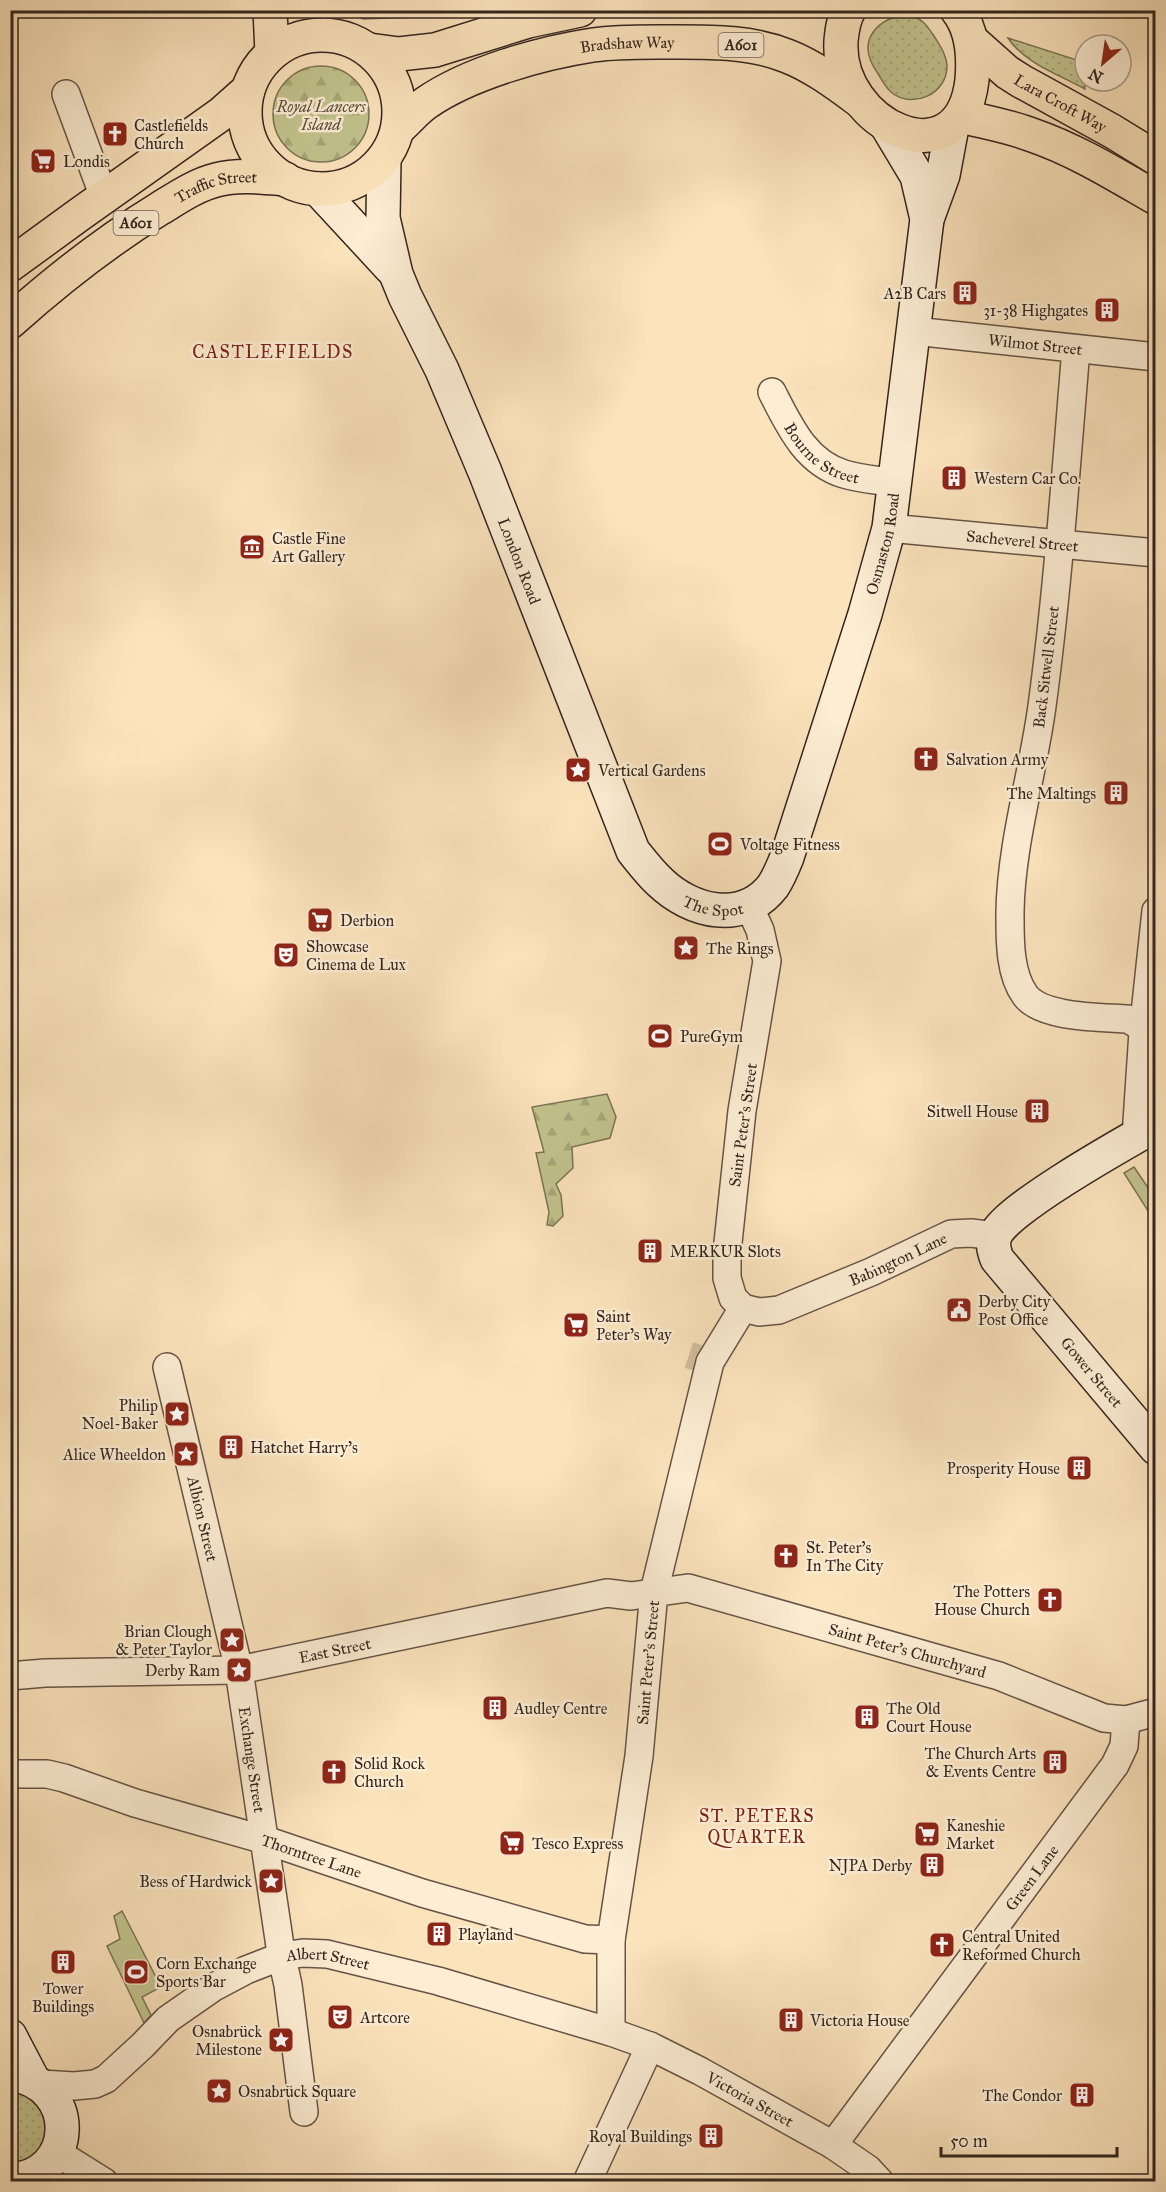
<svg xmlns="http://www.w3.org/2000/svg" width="1166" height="2192" font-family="'IM FELL Great Primer',serif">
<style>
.green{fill:url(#green-dots);stroke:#7b7456;stroke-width:1.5}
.forest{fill:url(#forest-firs);stroke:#7b7456;stroke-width:1.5}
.pitch{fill:#c2c38e;stroke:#7b7456;stroke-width:1.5}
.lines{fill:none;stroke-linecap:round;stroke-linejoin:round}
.street-tunnel{stroke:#d3bd9d;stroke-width:27;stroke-dasharray:27 14;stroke-linecap:butt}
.street-casing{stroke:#665446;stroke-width:30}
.secondary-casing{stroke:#34251f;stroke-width:36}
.primary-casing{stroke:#34251f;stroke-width:36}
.street{stroke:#fcedd3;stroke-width:27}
.secondary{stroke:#fcedd3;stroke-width:33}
.primary{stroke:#fbe3bc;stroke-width:33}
.labels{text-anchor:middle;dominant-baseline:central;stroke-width:5;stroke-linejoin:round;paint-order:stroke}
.shield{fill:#fcedd3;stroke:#706155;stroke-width:1.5}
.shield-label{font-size:15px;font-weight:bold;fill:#34251f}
.street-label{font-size:16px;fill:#34251f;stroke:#fcedd3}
.park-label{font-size:16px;font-style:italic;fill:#584c3b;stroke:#fcedd3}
.poi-label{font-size:16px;fill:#34251f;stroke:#fcedd3;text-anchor:start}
.neighbourhood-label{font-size:18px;letter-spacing:1.5px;fill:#7a1f14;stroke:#fcedd3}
</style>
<defs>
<pattern id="green-dots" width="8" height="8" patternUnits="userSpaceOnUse" patternTransform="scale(1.5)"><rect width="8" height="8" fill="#c2c38e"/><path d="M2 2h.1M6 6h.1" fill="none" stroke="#a7a77a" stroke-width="1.8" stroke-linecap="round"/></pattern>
<pattern id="forest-firs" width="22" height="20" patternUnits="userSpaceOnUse" patternTransform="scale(1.5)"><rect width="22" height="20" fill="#c2c38e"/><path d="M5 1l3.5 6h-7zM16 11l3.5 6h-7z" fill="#a7a77a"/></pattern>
</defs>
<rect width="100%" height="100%" fill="#fbe3bc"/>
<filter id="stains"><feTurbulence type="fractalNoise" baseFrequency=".00333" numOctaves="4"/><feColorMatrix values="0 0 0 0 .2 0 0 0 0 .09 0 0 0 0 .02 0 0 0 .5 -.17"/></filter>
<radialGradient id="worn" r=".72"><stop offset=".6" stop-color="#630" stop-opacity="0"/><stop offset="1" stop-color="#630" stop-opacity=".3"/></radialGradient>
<!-- green -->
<g class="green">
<path d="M345 11H443L445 16 363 19Z"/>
<path d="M907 15C921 17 926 24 934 36 940 46 946 54 947 65 948 94 912 110 891 92 884 86 880 76 875 69 857 40 877 18 907 15Z"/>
<path d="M1008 38 1083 62 1085 89C1060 75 1024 63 1008 38Z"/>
<path d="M10 2087 35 2096 50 2128 38 2156 10 2167Z"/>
</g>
<!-- forest -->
<g class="forest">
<circle cx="321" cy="114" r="48"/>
<path d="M607 1094 616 1117 610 1138 572 1147 573 1168 556 1184 561 1195 563 1216 553 1226 547 1225 549 1212 536 1153 544 1152 532 1107Z"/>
</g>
<!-- pitch -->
<g class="pitch">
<path d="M1134 1167 1155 1198V1222L1124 1173Z"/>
<path d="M122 1911 161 1987 142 1997 151 2015 144 2023 107 1946 120 1939 114 1916Z"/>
</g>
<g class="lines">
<!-- street-tunnel -->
<path class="street-tunnel" d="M689 1355 710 1362"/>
<!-- street casing -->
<g class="street-casing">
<g id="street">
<path d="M66 94 104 197"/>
<path id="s1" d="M914 331 1156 357"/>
<path d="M1076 349C1066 468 1058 588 1042 706 1033 773 1011 844 1010 912 1010 938 1009 973 1025 995 1041 1018 1101 1017 1128 1019L1140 1026 1143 1032"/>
<path id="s2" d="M772 392C789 425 805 462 844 474 860 479 878 480 895 483"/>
<path id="s3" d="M889 528 1156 553"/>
<path id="s4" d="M749 906 760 930 767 961 742 1111 727 1252V1278L733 1298 743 1308 759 1312 779 1310 871 1272 951 1234 971 1233 995 1236"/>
<path d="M1136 1137 1143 1032 1156 911"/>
<path id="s5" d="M167 1367 239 1670 281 1953 288 1985 304 2112"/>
<path id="s6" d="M10 1676 45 1673 239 1670 607 1593 631 1596 688 1588 999 1676 1104 1718 1126 1720 1156 1712"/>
<path id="s7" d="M10 1774H47L64 1778 135 1803 265 1840 422 1893 585 1939 611 1940"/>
<path id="s8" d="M611 2032V1940L639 1756 654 1592 710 1362 743 1308"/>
<path id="s9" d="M41 2084 74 2086 95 2084 106 2079 143 2045 168 2019 214 1987 246 1970 282 1956 303 1953 327 1954 438 1981 611 2032 650 2046 700 2071 833 2145 868 2169 880 2182"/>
<path id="s10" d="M833 2145 1115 1765 1124 1746 1126 1720"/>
<path d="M56 2152 104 2182"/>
<path d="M587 2182 650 2046"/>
</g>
</g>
<!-- secondary casing -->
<g class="secondary-casing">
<g id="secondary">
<path id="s11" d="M384 159 383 218 396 274 405 296 442 370 485 472 633 851C641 861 650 873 660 882 691 912 743 925 773 886 779 877 783 867 787 857L865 614 889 528 927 219 917 176 887 126"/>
<path d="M318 189 391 268"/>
<path d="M927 219 943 175 952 127"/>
<path id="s12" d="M1156 1125C1126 1142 1004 1210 995 1236 992 1244 994 1251 997 1259L1156 1448"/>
<path d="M10 2036 33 2080"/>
<path d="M10 2074C82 2084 77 2177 10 2180"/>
</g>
</g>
<!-- primary casing -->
<g class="primary-casing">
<g id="primary">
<path d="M270 10 272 53"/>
<path d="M849 10C843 20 842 31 841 41 836 125 960 184 972 80 974 56 973 30 957 10"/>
<circle cx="322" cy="112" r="77"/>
<path id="s13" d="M971 40 1007 72 1021 81 1112 131 1156 158"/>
<path d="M369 50 399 54 435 50 528 21 580 10"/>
<path d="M961 116C984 122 1009 126 1032 135 1076 150 1116 175 1156 198"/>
<path id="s14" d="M399 128C408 120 416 110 426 103 469 73 541 53 593 45 621 41 650 42 679 42 715 42 752 42 787 56 813 66 837 84 860 101"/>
<path d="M10 265 80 214 221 114 248 90"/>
<path id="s15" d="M10 322C57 280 105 242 159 209 177 198 196 185 216 180 238 174 262 177 285 179"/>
</g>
</g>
<!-- street -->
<use href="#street" class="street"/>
<!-- secondary -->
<use href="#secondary" class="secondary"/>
<!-- primary -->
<use href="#primary" class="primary"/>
</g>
<!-- icons -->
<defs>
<g id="church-square" transform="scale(1.35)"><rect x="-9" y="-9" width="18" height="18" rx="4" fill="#8f2418" stroke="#fcedd3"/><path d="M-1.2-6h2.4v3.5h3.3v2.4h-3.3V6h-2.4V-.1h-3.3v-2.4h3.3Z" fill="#fff"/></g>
<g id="supermarket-square" transform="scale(1.35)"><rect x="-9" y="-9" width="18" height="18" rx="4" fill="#8f2418" stroke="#fcedd3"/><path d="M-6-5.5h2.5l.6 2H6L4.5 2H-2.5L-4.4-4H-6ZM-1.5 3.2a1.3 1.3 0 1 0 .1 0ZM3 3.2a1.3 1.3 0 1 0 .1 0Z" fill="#fff"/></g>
<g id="building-square" transform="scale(1.35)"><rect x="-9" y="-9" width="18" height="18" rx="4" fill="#8f2418" stroke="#fcedd3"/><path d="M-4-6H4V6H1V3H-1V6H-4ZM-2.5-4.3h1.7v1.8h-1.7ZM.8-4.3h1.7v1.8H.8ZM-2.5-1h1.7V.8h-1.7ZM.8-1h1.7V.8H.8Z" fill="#fff"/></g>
<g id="museum-square" transform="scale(1.35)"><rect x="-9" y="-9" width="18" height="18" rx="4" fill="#8f2418" stroke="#fcedd3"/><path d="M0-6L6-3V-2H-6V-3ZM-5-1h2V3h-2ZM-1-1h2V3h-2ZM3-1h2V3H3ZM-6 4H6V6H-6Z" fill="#fff"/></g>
<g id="sight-square" transform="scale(1.35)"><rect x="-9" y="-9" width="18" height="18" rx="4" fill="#8f2418" stroke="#fcedd3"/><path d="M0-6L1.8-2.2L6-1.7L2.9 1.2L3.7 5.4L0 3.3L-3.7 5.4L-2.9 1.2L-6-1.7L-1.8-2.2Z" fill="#fff"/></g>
<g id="stadium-square" transform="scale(1.35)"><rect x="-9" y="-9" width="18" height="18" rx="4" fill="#8f2418" stroke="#fcedd3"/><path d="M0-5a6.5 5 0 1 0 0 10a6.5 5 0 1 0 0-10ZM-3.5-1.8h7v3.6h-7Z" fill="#fff"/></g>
<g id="theatre-square" transform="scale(1.35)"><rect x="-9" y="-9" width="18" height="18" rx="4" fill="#8f2418" stroke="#fcedd3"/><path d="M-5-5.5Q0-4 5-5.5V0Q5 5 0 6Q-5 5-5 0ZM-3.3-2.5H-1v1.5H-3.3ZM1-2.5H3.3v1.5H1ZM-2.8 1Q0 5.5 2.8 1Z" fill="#fff"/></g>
<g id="civic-square" transform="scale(1.35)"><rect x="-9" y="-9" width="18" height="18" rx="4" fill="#8f2418" stroke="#fcedd3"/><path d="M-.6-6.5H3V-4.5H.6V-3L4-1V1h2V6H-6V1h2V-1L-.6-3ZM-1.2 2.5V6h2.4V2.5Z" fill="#fff"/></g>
</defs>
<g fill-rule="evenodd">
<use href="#church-square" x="115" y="134"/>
<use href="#supermarket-square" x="43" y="161"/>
<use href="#building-square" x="965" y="293"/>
<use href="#building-square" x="1107" y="310"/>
<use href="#building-square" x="954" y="478"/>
<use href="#museum-square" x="252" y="547"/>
<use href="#church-square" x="926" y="759"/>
<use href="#sight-square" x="578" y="770"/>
<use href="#building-square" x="1116" y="793"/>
<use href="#stadium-square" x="720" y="844"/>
<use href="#supermarket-square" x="320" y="920"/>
<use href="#sight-square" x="686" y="948"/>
<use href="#theatre-square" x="286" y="955"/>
<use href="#stadium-square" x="660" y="1036"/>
<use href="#building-square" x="1037" y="1111"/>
<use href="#building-square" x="650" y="1251"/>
<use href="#civic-square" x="959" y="1310"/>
<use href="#supermarket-square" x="576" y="1325"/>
<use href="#sight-square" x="177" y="1414"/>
<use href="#building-square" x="231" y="1447"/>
<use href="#sight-square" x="186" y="1454"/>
<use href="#building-square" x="1079" y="1468"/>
<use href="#church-square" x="786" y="1556"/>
<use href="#church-square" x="1050" y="1600"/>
<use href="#sight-square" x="232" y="1640"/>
<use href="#sight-square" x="239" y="1670"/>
<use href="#building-square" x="495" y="1708"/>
<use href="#building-square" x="867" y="1717"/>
<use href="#building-square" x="1055" y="1762"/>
<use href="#church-square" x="334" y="1772"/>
<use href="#supermarket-square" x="927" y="1834"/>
<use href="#supermarket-square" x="512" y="1843"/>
<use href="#building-square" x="932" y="1865"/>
<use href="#sight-square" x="271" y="1881"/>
<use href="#building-square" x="439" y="1934"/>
<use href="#church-square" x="942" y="1945"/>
<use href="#building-square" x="63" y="1962"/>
<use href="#stadium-square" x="136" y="1972"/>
<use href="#theatre-square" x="340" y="2017"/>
<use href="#building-square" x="791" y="2020"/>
<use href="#sight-square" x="281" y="2040"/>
<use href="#sight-square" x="219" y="2091"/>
<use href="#building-square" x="1082" y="2095"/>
<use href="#building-square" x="711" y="2136"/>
</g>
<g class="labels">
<!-- shield labels -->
<g class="shield">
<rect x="718.5" y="33" width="45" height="24" rx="4.5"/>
<rect x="113.5" y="211" width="45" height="24" rx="4.5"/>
</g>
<g class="shield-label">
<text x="741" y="45">A601</text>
<text x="136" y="223">A601</text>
</g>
<!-- street labels -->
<g class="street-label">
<text stroke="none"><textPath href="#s14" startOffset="249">Bradshaw Way</textPath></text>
<text stroke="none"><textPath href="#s13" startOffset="110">Lara Croft Way</textPath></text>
<text stroke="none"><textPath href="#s15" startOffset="250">Traffic Street</textPath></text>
<text stroke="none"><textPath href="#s1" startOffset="122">Wilmot Street</textPath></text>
<text stroke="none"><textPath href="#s2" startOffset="82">Bourne Street</textPath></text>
<text stroke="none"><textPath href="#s3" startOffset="134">Sacheverel Street</textPath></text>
<text stroke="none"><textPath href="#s11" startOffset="1270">Osmaston Road</textPath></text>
<text stroke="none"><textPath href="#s11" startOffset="429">London Road</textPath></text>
<text transform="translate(1046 667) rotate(-83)">Back Sitwell Street</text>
<text stroke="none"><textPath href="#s11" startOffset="842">The Spot</textPath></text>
<text transform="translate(743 1125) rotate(-82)">Saint Peter's Street</text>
<text stroke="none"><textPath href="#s4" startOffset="579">Babington Lane</textPath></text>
<text stroke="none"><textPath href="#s12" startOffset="368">Gower Street</textPath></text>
<text stroke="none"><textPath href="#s5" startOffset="156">Albion Street</textPath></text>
<text stroke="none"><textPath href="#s6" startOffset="327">East Street</textPath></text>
<text stroke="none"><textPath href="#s6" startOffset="915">Saint Peter's Churchyard</textPath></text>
<text stroke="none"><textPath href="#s8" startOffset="372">Saint Peter's Street</textPath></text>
<text stroke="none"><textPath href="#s5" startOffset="402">Exchange Street</textPath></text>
<text stroke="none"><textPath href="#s7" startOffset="314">Thorntree Lane</textPath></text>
<text stroke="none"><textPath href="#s10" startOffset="333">Green Lane</textPath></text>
<text stroke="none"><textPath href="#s9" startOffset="330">Albert Street</textPath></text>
<text stroke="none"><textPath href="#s9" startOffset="778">Victoria Street</textPath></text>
</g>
<!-- park labels -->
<g class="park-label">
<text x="321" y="106">Royal Lancers<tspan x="321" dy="18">Island</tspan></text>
</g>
<!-- poi labels -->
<g class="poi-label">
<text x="134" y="125">Castlefields<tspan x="134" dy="18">Church</tspan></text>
<text x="63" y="161">Londis</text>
<text x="946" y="293" text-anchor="end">A2B Cars</text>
<text x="1088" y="310" text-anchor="end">31-38 Highgates</text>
<text x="974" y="478">Western Car Co.</text>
<text x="272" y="538">Castle Fine<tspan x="272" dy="18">Art Gallery</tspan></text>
<text x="946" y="759">Salvation Army</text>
<text x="598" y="770">Vertical Gardens</text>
<text x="1096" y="793" text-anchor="end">The Maltings</text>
<text x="740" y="844">Voltage Fitness</text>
<text x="340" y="920">Derbion</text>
<text x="306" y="946">Showcase<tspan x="306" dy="18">Cinema de Lux</tspan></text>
<text x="706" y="948">The Rings</text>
<text x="680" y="1036">PureGym</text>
<text x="1018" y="1111" text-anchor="end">Sitwell House</text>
<text x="670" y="1251">MERKUR Slots</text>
<text x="978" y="1301">Derby City<tspan x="978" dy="18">Post Office</tspan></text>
<text x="596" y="1316">Saint<tspan x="596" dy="18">Peter's Way</tspan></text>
<text x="158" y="1405" text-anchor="end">Philip<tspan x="158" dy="18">Noel-Baker</tspan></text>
<text x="250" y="1447">Hatchet Harry's</text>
<text x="166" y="1454" text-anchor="end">Alice Wheeldon</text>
<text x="1060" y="1468" text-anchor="end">Prosperity House</text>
<text x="806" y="1547">St. Peter's<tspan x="806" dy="18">In The City</tspan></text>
<text x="1030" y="1591" text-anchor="end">The Potters<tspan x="1030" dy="18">House Church</tspan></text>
<text x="212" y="1631" text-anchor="end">Brian Clough<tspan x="212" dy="18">&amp; Peter Taylor</tspan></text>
<text x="220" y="1670" text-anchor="end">Derby Ram</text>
<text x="514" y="1708">Audley Centre</text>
<text x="886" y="1708">The Old<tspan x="886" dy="18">Court House</tspan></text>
<text x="1036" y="1753" text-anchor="end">The Church Arts<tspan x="1036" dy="18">&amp; Events Centre</tspan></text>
<text x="354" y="1763">Solid Rock<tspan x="354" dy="18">Church</tspan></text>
<text x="946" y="1825">Kaneshie<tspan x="946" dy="18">Market</tspan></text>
<text x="532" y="1843">Tesco Express</text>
<text x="912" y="1865" text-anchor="end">NJPA Derby</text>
<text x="252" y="1881" text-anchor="end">Bess of Hardwick</text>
<text x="458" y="1934">Playland</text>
<text x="962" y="1936">Central United<tspan x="962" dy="18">Reformed Church</tspan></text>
<text x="156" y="1963">Corn Exchange<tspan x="156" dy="18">Sports Bar</tspan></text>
<text x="63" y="1988" text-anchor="middle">Tower<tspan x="63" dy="18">Buildings</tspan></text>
<text x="360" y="2017">Artcore</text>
<text x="810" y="2020">Victoria House</text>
<text x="262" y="2031" text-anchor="end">Osnabrück<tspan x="262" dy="18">Milestone</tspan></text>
<text x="238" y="2091">Osnabrück Square</text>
<text x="1062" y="2095" text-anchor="end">The Condor</text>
<text x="692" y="2136" text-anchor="end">Royal Buildings</text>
</g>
<!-- neighbourhood labels -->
<g class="neighbourhood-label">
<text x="273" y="352">CASTLEFIELDS</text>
<text x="757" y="1816">ST. PETERS<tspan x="757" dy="21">QUARTER</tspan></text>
</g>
</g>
<!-- margin -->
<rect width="1166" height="2192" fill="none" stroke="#fbe3bc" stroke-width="36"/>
<rect x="12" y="12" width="1142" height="2168" fill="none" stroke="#34251f" stroke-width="3"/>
<rect x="18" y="18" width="1130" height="2156" fill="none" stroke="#34251f" stroke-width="1.5"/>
<!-- north arrow -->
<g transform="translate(1103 63) rotate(209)"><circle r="28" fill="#fcedd3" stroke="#ac9d8b" stroke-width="1.5"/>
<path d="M0-4.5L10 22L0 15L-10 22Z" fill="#8f2418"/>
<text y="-9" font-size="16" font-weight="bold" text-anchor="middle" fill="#34251f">N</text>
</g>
<!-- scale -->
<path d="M941 2147v9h176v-9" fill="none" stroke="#34251f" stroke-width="3"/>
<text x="950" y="2147" font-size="18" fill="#34251f" stroke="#fcedd3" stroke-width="4.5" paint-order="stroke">50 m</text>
<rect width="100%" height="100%" filter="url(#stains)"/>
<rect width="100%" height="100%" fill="url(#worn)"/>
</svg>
